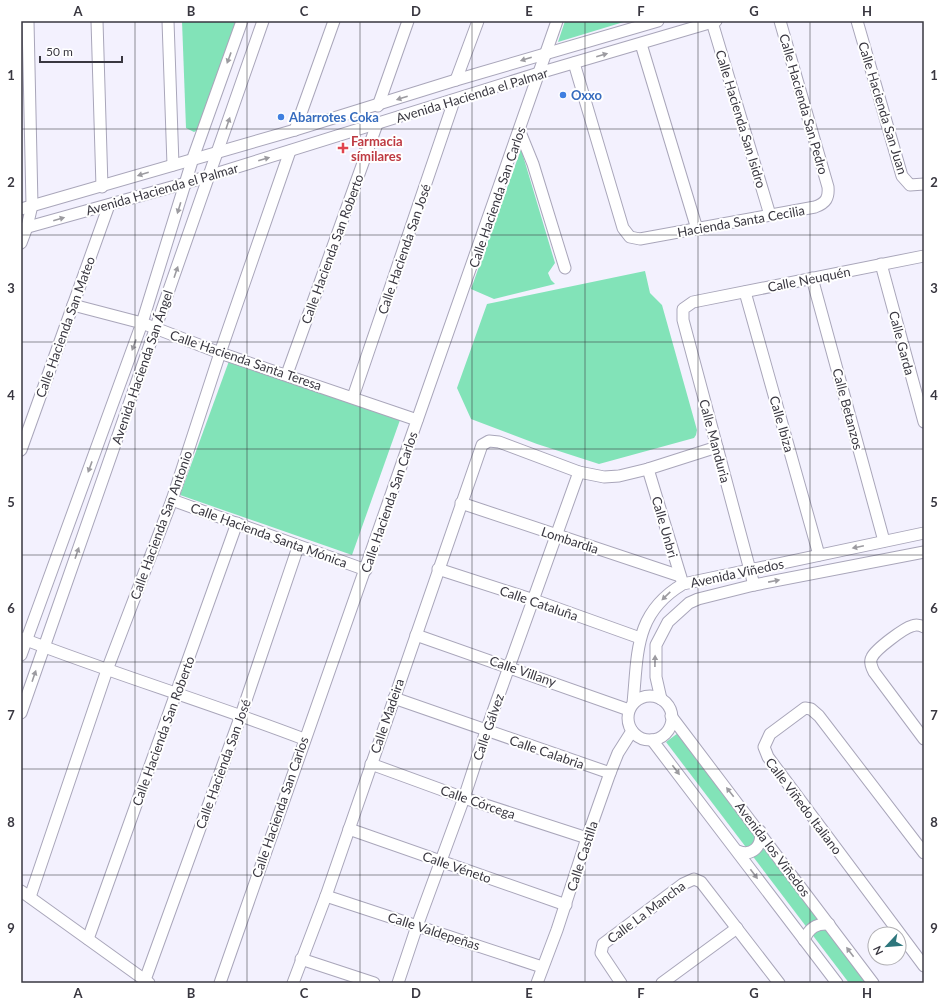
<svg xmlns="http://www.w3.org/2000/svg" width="945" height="1004" font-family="Lato,sans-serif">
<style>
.green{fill:#82e3b8}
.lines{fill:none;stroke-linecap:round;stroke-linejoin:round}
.minor-casing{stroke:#a9a6ba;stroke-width:13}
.minor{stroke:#fff;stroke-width:11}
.oneway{fill:#9c9ba0}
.grid{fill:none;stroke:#393740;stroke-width:1;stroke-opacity:0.55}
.shop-dot{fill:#3f7fe0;stroke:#fff;stroke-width:1.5}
.health-dot{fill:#e0444e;stroke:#fff;stroke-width:1.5}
.labels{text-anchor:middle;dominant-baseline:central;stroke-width:4;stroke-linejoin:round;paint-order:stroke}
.street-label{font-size:13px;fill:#393740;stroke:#fff}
.shop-label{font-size:13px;font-weight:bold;fill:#366cbe;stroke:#fff;text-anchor:start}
.health-label{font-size:13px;font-weight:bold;fill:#be3a42;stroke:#fff;text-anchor:start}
.neatline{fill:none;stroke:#393740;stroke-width:1.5}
.grid-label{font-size:13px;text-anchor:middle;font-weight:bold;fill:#393740}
</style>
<rect width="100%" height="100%" fill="#f3f1fe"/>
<!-- green -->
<g class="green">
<path d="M182 21H236L198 130 194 132 186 128Z"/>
<path d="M565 21H627L558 42Z"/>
<path d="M521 149 555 263 548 273 551 280 555 284 494 299 471 289Z"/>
<path d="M645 271 650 293 662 305 697 430 696 435 694 438 599 464 537 444 471 419 457 388 487 304Z"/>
<path d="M229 361 400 420 352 555 180 495Z"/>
<path d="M678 733 869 983H849L666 742Z"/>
</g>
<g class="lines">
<!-- minor casing -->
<g class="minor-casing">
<g id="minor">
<path d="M97 21 102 187"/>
<path d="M168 21 173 165"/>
<path d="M857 21 902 176 910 185 924 184"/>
<path d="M712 22 770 215"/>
<path d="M641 44 697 229"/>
<path d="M574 63 623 228 630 237 640 239 815 207C826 203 829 198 828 187L780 21"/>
<path d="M456 80 478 21"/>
<path d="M378 106 408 21"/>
<path d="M295 130 334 21"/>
<path d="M520 132 533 164 565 268"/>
<path d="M21 209 295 130 456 80 658 21"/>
<path d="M21 229 186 183 539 73 716 21"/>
<path d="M21 243 27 227 32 205 28 21"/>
<path d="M881 264 924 422"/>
<path d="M812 278 884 541"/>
<path d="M745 292 819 555"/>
<path d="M73 305 142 323 220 353 417 420"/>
<path d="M287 374 377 124"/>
<path d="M353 397 454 101"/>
<path d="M21 450 109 205"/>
<path d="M648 469 682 581"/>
<path d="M172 500 366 570"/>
<path d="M461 503 680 576"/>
<path d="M438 569 534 600 640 638"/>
<path d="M754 585 683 320V309L693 302 924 256"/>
<path d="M924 627C920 625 916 624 912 626 904 628 876 649 872 657 869 662 872 668 874 672L924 739"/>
<path d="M416 635 629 710"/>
<path d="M21 638C114 674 210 703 304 739"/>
<path d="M21 655 142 323 193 158 242 21"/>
<circle cx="650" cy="718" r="22"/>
<path d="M394 698 610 773"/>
<path d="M661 699 656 677V645L668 622 689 603 698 599 754 585 924 552"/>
<path d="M633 703C638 653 634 613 683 584L924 533"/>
<path d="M21 713 263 21"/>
<path d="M671 716 873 983"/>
<path d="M652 740 837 983"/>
<path d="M371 764 464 798 587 838"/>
<path d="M349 829 566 905"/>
<path d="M738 851C752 857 763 846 760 831"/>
<path d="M924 853 819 716 811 709 805 708 770 734 764 747 768 757 924 966"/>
<path d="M21 891 149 983"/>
<path d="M326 896 542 967"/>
<path d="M30 897 107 670 172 500 220 353 290 151"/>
<path d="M88 939 237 523"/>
<path d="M804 940C809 928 816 923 829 924"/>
<path d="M301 959 374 983"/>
<path d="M145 980 241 715 298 547"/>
<path d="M220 983C330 661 447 343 557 21"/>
<path d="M293 983 326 896 482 445 489 441 499 442 579 472 604 477 619 476 648 469 717 447"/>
<path d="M398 983 417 926 464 798 486 731 579 472"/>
<path d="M537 983 557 930 587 838 610 773 618 753 632 731"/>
<path d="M621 983 601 953 603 944 683 884 694 879 701 882 779 983"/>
<path d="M662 983 737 928"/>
</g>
</g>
<!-- minor -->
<use href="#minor" class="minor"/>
</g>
<!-- one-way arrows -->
<defs><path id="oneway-solid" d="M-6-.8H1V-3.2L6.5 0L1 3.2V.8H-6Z"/></defs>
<g class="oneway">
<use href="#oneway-solid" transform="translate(602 55) rotate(-16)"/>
<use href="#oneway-solid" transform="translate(229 58) rotate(110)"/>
<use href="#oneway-solid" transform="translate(526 59) rotate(163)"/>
<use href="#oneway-solid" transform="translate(402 98) rotate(162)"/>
<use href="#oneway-solid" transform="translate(228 123) rotate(-71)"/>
<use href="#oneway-solid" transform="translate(264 159) rotate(-16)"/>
<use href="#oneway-solid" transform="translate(143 174) rotate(163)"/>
<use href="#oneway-solid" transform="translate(179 208) rotate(107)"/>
<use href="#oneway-solid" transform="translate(59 219) rotate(-16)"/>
<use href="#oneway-solid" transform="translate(176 272) rotate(-71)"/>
<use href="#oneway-solid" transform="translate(134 345) rotate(110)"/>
<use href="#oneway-solid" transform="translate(90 467) rotate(110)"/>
<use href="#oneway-solid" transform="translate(858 547) rotate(168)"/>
<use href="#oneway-solid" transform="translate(77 553) rotate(-71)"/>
<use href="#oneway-solid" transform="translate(774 581) rotate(-11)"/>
<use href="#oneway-solid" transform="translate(666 596) rotate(136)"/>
<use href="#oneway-solid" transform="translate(655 661) rotate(-89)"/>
<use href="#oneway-solid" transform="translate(34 676) rotate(-71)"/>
<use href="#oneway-solid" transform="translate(676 770) rotate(53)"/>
<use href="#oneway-solid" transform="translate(730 792) rotate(-128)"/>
<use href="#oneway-solid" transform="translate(754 874) rotate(53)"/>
<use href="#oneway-solid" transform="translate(850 952) rotate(-127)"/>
</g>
<!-- grid -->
<path class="grid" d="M135 21V983M247 21V983M360 21V983M472 21V983M585 21V983M698 21V983M810 21V983M21 129H924M21 235H924M21 342H924M21 449H924M21 555H924M21 662H924M21 769H924M21 875H924"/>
<!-- markers -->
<g class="shop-dot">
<circle cx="563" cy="95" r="4"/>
<circle cx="281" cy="117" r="4"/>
</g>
<path class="health-dot" d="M341 142h4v4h4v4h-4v4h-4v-4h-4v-4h4z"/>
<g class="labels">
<!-- street labels -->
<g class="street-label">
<text transform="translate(472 95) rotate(-17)">Avenida Hacienda el Palmar</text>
<text transform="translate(804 104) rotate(74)">Calle Hacienda San Pedro</text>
<text transform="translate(883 108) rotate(73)">Calle Hacienda San Juan</text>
<text transform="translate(741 119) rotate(73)">Calle Hacienda San Isidro</text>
<text transform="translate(162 189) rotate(-16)">Avenida Hacienda el Palmar</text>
<text transform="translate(497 197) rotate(-71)">Calle Hacienda San Carlos</text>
<text transform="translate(741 221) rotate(-10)">Hacienda Santa Cecilia</text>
<text transform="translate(332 249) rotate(-70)">Calle Hacienda San Roberto</text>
<text transform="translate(404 249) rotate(-71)">Calle Hacienda San José</text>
<text transform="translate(809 279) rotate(-11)">Calle Neuquén</text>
<text transform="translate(65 327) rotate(-70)">Calle Hacienda San Mateo</text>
<text transform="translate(902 343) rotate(75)">Calle Garda</text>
<text transform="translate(246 360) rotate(19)">Calle Hacienda Santa Teresa</text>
<text transform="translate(142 367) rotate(-71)">Avenida Hacienda San Ángel</text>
<text transform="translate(848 409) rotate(75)">Calle Betanzos</text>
<text transform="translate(782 424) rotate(74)">Calle Ibiza</text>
<text transform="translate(715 441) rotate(75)">Calle Manduria</text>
<text transform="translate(389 502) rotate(-71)">Calle Hacienda San Carlos</text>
<text transform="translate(161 525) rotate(-70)">Calle Hacienda San Antonio</text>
<text transform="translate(665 527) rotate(74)">Calle Unbri</text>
<text transform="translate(269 535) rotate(20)">Calle Hacienda Santa Mónica</text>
<text transform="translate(570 540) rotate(18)">Lombardia</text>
<text transform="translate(737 573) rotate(-12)">Avenida Viñedos</text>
<text transform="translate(539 603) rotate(19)">Calle Cataluña</text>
<text transform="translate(523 671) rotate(19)">Calle Villany</text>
<text transform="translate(387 716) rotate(-71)">Calle Madeira</text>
<text transform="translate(488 727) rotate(-71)">Calle Gálvez</text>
<text transform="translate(163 731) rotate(-70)">Calle Hacienda San Roberto</text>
<text transform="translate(547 752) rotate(19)">Calle Calabria</text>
<text transform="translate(223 764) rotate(-70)">Calle Hacienda San José</text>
<text transform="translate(478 802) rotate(19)">Calle Córcega</text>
<text transform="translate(804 806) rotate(53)">Calle Viñedo Italiano</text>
<text transform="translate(280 807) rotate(-71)">Calle Hacienda San Carlos</text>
<text transform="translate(773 849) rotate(53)">Avenida los Viñedos</text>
<text transform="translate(582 856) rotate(-72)">Calle Castilla</text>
<text transform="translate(457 867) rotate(19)">Calle Véneto</text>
<text transform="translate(646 912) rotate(-37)">Calle La Mancha</text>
<text transform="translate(434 931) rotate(18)">Calle Valdepeñas</text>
</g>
<!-- shop labels -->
<g class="shop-label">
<text x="571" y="95">Oxxo</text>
<text x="289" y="117">Abarrotes Coka</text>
</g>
<!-- health labels -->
<g class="health-label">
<text x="351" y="141">Farmacia<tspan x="351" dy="15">símilares</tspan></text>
</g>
</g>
<!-- border -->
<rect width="945" height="1004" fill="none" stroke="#ffffff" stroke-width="44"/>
<!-- north arrow -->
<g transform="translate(887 946) rotate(244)"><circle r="19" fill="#ffffff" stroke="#b0afb3"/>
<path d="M0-3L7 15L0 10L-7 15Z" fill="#2d767c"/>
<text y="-6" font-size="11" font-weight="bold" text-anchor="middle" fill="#393740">N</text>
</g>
<!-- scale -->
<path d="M40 56v6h82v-6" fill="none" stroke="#393740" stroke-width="2"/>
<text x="46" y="56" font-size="12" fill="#393740" stroke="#ffffff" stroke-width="3" paint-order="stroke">50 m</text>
<rect x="22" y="22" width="901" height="960" class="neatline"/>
<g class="grid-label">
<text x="78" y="16">A</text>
<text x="191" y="16">B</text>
<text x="304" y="16">C</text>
<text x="416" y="16">D</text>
<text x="529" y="16">E</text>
<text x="641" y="16">F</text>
<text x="754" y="16">G</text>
<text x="867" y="16">H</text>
<text x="11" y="80">1</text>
<text x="934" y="80">1</text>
<text x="11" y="187">2</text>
<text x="934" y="187">2</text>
<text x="11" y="293">3</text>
<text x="934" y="293">3</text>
<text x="11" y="400">4</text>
<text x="934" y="400">4</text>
<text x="11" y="507">5</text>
<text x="934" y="507">5</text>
<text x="11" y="613">6</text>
<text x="934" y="613">6</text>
<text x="11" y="720">7</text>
<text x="934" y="720">7</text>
<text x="11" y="827">8</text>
<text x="934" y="827">8</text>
<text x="11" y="933">9</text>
<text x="934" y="933">9</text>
<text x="78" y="998">A</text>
<text x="191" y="998">B</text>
<text x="304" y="998">C</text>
<text x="416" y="998">D</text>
<text x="529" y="998">E</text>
<text x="641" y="998">F</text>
<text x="754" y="998">G</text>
<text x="867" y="998">H</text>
</g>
</svg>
